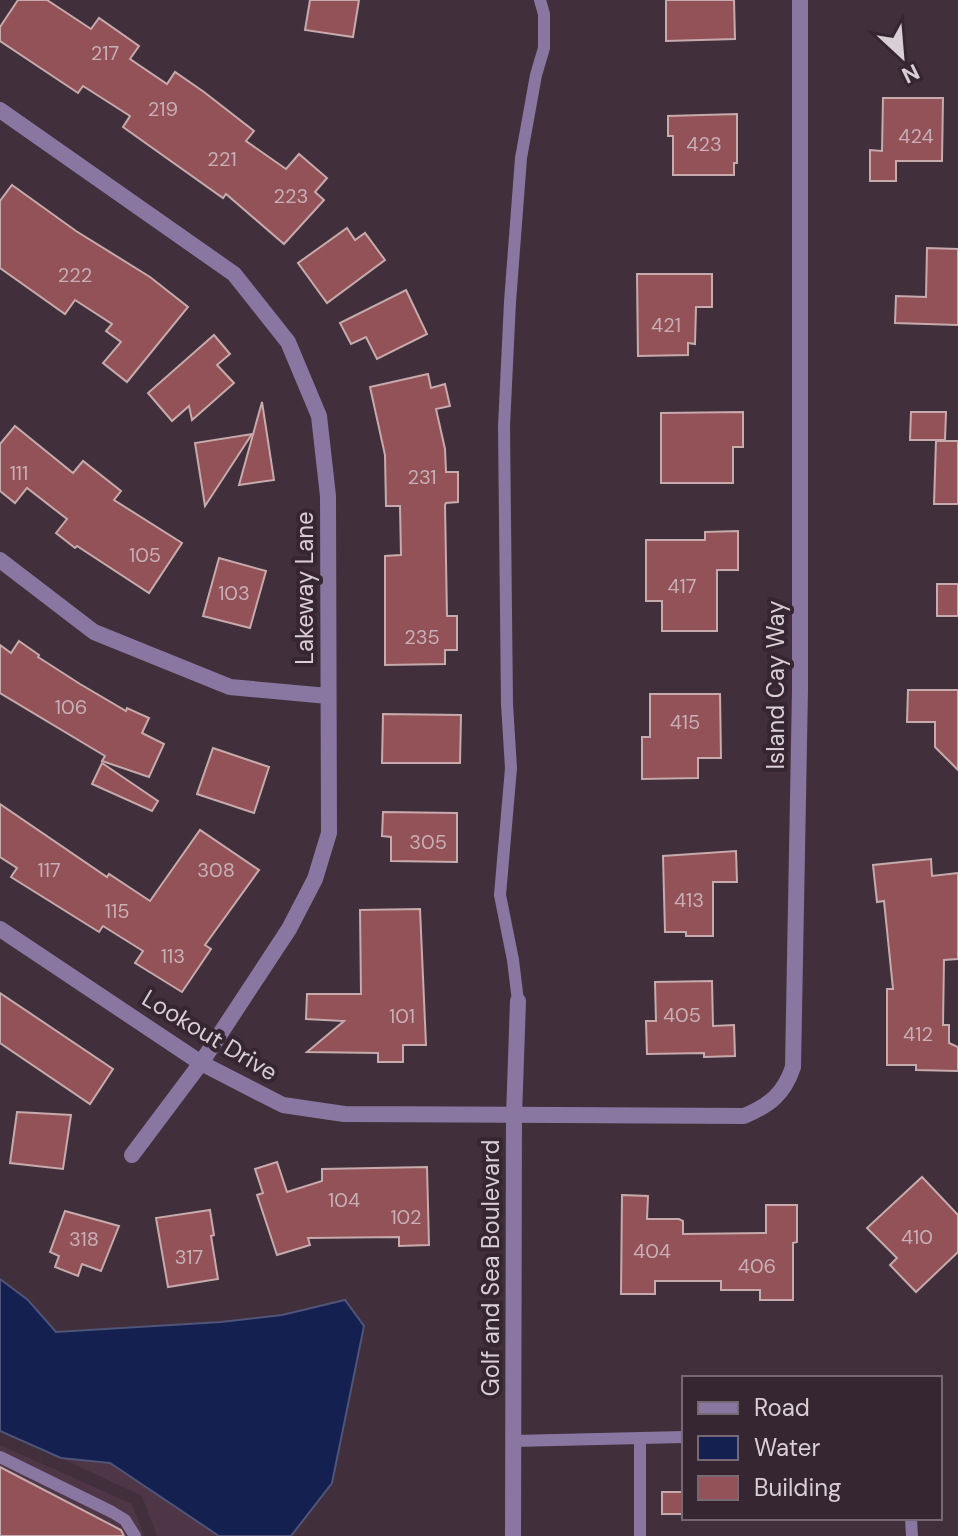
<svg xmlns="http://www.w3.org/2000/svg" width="958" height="1536" font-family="'DM Sans',sans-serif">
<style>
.built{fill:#4e3647}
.water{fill:#142050;stroke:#4f5478;stroke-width:2}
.building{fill:#935158;stroke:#c6aaac;stroke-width:2}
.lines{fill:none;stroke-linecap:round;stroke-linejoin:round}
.service{stroke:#8977a2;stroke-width:12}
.minor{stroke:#8977a2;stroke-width:16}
.labels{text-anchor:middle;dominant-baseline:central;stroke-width:8;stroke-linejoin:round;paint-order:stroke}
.number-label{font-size:20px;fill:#c8afb6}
.street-label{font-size:24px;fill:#d9ced5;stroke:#362631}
</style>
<rect width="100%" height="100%" fill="#41303b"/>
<!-- built -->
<g class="built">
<path d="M0 1445 132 1504 144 1536H0Z"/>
<path d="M61 1458 110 1463 219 1536H157L142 1496Z"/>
</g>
<!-- water -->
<path class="water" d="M0 1279 28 1300 56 1332 221 1322 282 1315 345 1300 364 1326 332 1483 291 1536H219L110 1463 61 1458 0 1431Z"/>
<!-- building -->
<g class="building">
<path d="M18 0H47L91 29 99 18 139 46 130 59 167 84 175 72 204 92 254 131 246 141 286 169 299 154 327 178 315 192 324 200 284 244 226 194 223 198 123 127 130 116 83 86 78 93 0 41V27Z"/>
<path d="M310 0H359L353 37 305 30Z"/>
<path d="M666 0H734L735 39 666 41Z"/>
<path d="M883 98H943L942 161H896V181H870V150L882 151Z"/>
<path d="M737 114V163H734V175H673V136H668V116Z"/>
<path d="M12 185 76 231 150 277 188 307 127 382 103 363 121 342 106 331 112 324 75 300 65 314 0 268V201Z"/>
<path d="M347 228 355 240 365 233 385 260 327 303 298 263Z"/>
<path d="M927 248 958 249V325L895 323 896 296 926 297Z"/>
<path d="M637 274H712V307H696L695 344 688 343V355L638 356Z"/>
<path d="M406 290 427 334 377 359 366 337 351 344 340 323Z"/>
<path d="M214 335 230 354 217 365 234 383 192 420 189 406 172 421 148 393Z"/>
<path d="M428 374 431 388 445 384 450 406 436 409 445 449 446 472H458V502L446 503 445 505 447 616H457V650H445V664L385 665V556L401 555 400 506H386L385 455 370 387Z"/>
<path d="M262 402 274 480 239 485Z"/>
<path d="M743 412V447H733V483H661V413Z"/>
<path d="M911 412H946L945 440H910Z"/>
<path d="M15 426 73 473 83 461 121 491 114 500 182 543 149 593 77 546 75 548 56 533 67 519 27 488 15 503 0 491V444Z"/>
<path d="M252 434 205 506 195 443Z"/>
<path d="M936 441H958V504H934Z"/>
<path d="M738 531V570H717V631H662V601H646V540H705V532Z"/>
<path d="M219 558 266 571 250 628 203 616Z"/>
<rect x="937" y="584" width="21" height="32"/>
<path d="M19 641 39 655 38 657 80 684 126 711 127 708 149 718 142 733 164 744 149 777 102 761 105 756 0 693V645L11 653Z"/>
<path d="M908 690H958V770L935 747V722H907Z"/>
<path d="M650 694H720L721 758H698V778L642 779V737H650Z"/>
<path d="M383 714 461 715 460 763H382Z"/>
<path d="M213 748 269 767 254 813 197 794Z"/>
<path d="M102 763 158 801 152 811 92 784Z"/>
<path d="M0 804 107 877 109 874 150 901 200 830 259 870 205 945 211 949 182 992 135 963 143 951 103 926 99 932 11 877 17 868 0 857Z"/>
<path d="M383 812 457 813V862L391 861V837L382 836Z"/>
<path d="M736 851 737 882H713V936H686V932H665L663 856Z"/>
<path d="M931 859 932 876 958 873V959L944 960 943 1025H949V1043L958 1047V1071L916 1070V1065H887V989H893L884 901 877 902 873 865Z"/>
<path d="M420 909 426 1045H403V1062H378V1053L307 1052 344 1021 306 1019 307 994H361L360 910Z"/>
<path d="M712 981 713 1026 734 1025 735 1056 704 1057V1053L647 1054 646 1021H656L655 982Z"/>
<path d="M0 993 113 1069 90 1104 0 1043Z"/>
<path d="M17 1112 71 1115 63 1169 10 1163Z"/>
<path d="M277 1162 287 1192 322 1181V1169L427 1167 429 1245 399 1246V1237L308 1238 310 1245 277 1255 257 1195 263 1193 255 1169Z"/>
<path d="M922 1177 958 1215V1252L916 1292 890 1265 897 1258 867 1228Z"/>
<path d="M622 1195 648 1196 647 1219H679L683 1221V1234L766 1233V1205H797V1242L793 1243V1300H760V1290H721V1281H655V1294H621Z"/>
<path d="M210 1210 214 1235 211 1236 218 1279 168 1287 156 1218Z"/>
<path d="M65 1211 119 1226 101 1271 82 1264 78 1276 55 1267 59 1256 50 1252Z"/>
<path d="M0 1467 121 1530 124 1536H0Z"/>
<rect x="662" y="1492" width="22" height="22"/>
</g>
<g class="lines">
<!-- service -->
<g class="service">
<path d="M518 1001 513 960 500 895 511 768 507 704 504 426 510 302 521 158 536 75 544 48V14L540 0"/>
<path d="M513 1441 684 1437"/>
<path d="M0 1457 112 1512 125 1520 135 1536"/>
<path d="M911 1518 912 1536"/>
<path d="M640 1536V1438"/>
</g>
<!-- minor -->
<g class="minor">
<path d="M0 110 234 274 288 342 319 416 328 496 329 833 315 879 289 929 201 1063 132 1155"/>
<path d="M0 560 94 632 230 687 328 696"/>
<path d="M0 929 201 1063 283 1105 344 1114 744 1116C770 1105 784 1094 793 1067L800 690V0"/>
<path d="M513 1536 514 1116 518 1001"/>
</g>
</g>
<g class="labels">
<!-- number labels -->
<g class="number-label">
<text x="105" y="53">217</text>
<text x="163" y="109">219</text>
<text x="916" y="136">424</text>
<text x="704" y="144">423</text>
<text x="222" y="159">221</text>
<text x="291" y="196">223</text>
<text x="75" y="275">222</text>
<text x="666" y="325">421</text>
<text x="19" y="473">111</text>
<text x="422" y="477">231</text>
<text x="145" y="555">105</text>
<text x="682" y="586">417</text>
<text x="234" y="593">103</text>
<text x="422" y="637">235</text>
<text x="71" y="707">106</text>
<text x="685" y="722">415</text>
<text x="428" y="842">305</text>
<text x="49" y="870">117</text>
<text x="216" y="870">308</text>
<text x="689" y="900">413</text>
<text x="117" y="911">115</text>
<text x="173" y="956">113</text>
<text x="682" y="1015">405</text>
<text x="402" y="1016">101</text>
<text x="918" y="1034">412</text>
<text x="344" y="1200">104</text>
<text x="406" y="1217">102</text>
<text x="917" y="1237">410</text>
<text x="84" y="1239">318</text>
<text x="652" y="1251">404</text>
<text x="189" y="1257">317</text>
<text x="757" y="1266">406</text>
</g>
<!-- street labels -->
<g class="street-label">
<text transform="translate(304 588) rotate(-90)">Lakeway Lane</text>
<text transform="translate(775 685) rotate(-90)">Island Cay Way</text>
<text transform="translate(210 1035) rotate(31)">Lookout Drive</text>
<text transform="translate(490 1268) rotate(-90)">Golf and Sea Boulevard</text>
</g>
</g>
<!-- legend -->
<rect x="682" y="1376" width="260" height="144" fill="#362631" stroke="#776973" stroke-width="2"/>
<rect x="698" y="1402" width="40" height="12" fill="#8977a2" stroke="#776973" stroke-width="2"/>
<text x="754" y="1416" font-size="24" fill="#d9ced5">Road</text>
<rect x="698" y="1436" width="40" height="24" fill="#142050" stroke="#776973" stroke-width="2"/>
<text x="754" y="1456" font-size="24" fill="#d9ced5">Water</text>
<rect x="698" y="1476" width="40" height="24" fill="#935158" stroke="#776973" stroke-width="2"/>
<text x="754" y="1496" font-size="24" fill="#d9ced5">Building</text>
<!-- north arrow -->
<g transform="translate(902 56) rotate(154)" stroke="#362631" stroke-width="6" paint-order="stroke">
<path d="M0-6L14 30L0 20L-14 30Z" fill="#d9ced5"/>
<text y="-12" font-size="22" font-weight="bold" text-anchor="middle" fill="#d9ced5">N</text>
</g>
</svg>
